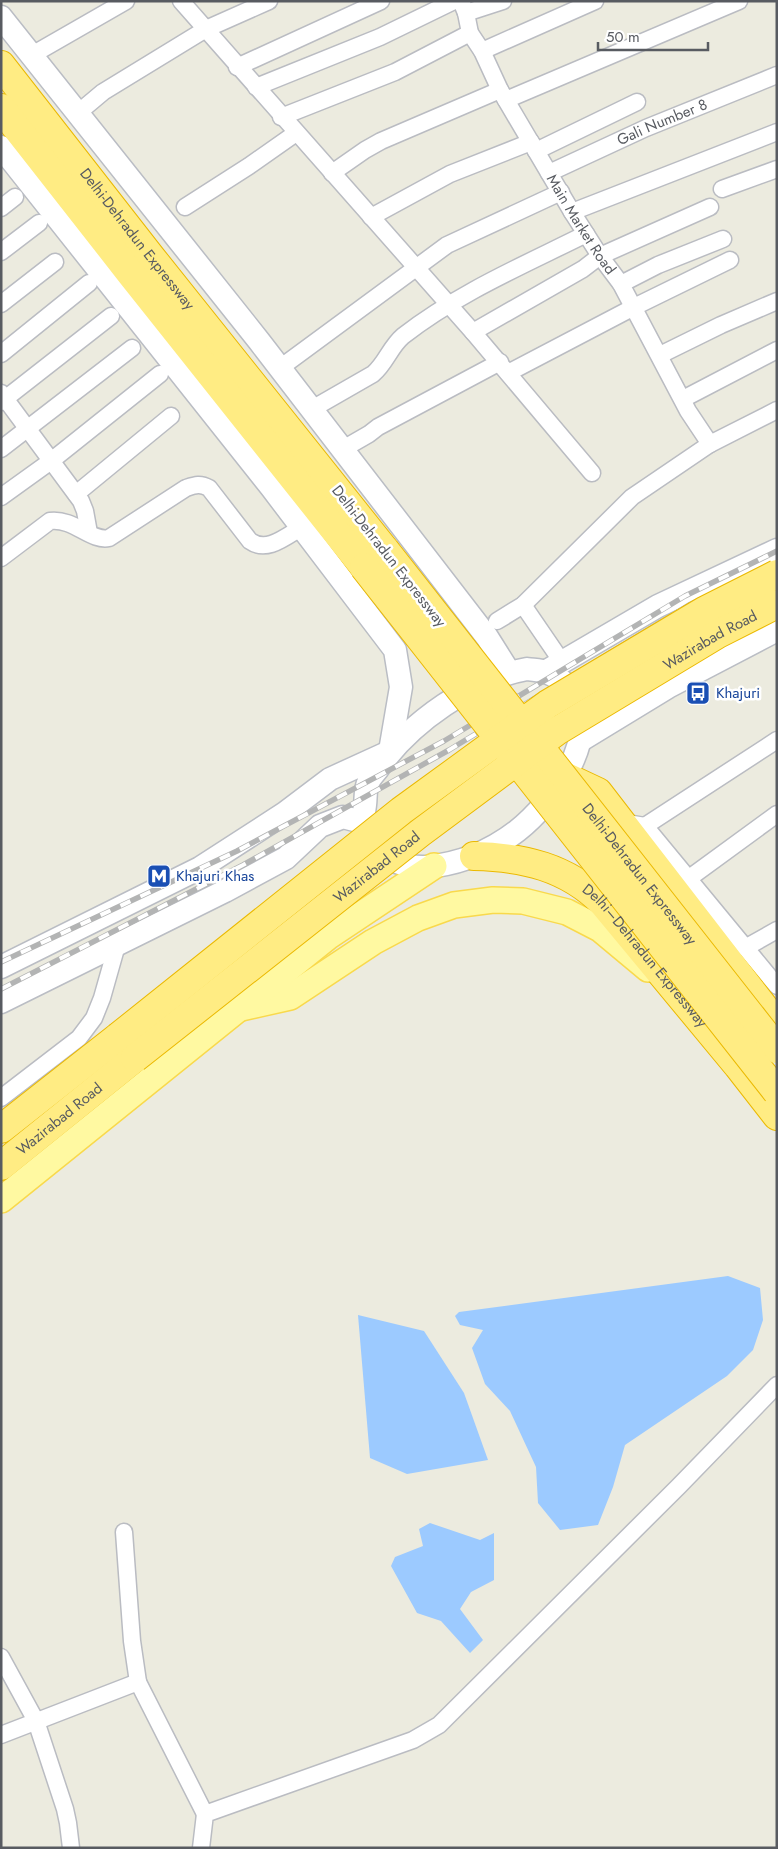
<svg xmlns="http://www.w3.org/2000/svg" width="778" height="1849" font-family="Jost,sans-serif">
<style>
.water{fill:#9ccaff}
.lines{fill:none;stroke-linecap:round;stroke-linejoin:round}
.street-casing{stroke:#babcc2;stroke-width:19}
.secondary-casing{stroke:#babdc4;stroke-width:25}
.primary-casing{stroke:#f9d94c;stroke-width:28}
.highway-casing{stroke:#ebb900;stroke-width:30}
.street{stroke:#fff;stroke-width:16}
.secondary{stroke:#fff;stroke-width:22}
.primary{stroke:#fff9a1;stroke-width:25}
.highway{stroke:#ffec83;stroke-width:28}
.rail-casing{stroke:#b3b4b4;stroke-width:5.5}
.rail{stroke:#fff;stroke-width:4;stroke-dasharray:11;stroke-linecap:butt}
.highway-bridge-casing{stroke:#ebb900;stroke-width:30;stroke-linecap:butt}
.highway-bridge{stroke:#ffec83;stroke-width:28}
.labels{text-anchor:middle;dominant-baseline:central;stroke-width:5;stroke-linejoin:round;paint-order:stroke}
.street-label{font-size:15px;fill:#585b61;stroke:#fff}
.transit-label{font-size:15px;fill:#164399;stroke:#fff;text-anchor:start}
</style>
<rect width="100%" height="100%" fill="#ecebdf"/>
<!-- water -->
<g class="water">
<path d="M728 1276 760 1288 763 1320 753 1350 727 1376 625 1445 613 1487 598 1525 560 1530 538 1503 536 1467 510 1411 485 1384 472 1348 483 1330 460 1325 455 1316 459 1312Z"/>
<path d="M358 1315 424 1331 464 1393 488 1460 407 1474 370 1458Z"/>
<path d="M430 1523 480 1540 494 1533V1580L471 1592 460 1609 483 1640 470 1653 441 1621 417 1613 391 1566 395 1557 423 1546 419 1529Z"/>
</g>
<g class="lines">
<!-- street casing -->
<g class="street-casing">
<g id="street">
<path d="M181 1 473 332 592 473"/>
<path id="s1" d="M461 1 466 13 470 33 482 51 500 90 572 212 600 256 621 284 688 411 710 444"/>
<path d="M466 13 503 1"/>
<path d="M482 51 595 1"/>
<path d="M32 55 126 1"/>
<path d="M237 67 381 1"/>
<path d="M256 87 380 37 454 1"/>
<path d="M506 100 739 1"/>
<path d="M78 113 103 92 206 29 269 1"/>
<path d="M281 117 395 72 470 33"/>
<path d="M536 151 637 102"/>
<path d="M332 173 365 150 381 141 500 90"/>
<path id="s2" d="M549 173 646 128 777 75"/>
<path d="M722 189 777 169"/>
<path d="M185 207 249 166 296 133"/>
<path d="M1 208 15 197"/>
<path d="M572 212 777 132"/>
<path d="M371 217 450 174 531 142"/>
<path d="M1 252 39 223"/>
<path d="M621 284 658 265 723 239"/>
<path d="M1 304 55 262"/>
<path d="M473 332 583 269 600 256 710 207"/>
<path d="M1 354 89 283"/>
<path d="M660 355 721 325 777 301"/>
<path d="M280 368 447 245 561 192"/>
<path d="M508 373 634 307 730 260"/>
<path d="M1 393 81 501 85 511 89 533"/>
<path d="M683 399 777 350"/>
<path d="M1 402 111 316"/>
<path d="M312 409 373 374C386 363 390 347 403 336 458 293 524 265 586 234"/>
<path d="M1 449 132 348"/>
<path d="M343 449 369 434 378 427 500 362"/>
<path d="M76 494 171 416"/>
<path d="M1 497 51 461 160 374"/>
<path d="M1 558 50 521C74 518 91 542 109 538L186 488C195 485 200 483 209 488L250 541C267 553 285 537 302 527"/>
<path d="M523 605 562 662"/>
<path d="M497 621 523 605 632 497 710 444 777 410"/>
<path d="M621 822 645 826 777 986"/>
<path d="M645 826 777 740"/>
<path d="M688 879 777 814"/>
<path d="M745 948 777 930"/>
<path d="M1 1098 79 1038 94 1018 102 998 117 945"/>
<path d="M124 1532 132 1641 138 1682"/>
<path d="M1 1657 36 1721 65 1809 68 1823 71 1848"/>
<path d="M1 1735 138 1682 205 1814"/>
<path d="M201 1848 205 1814 413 1740 439 1725 679 1486 777 1385"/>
</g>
</g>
<!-- secondary casing -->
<g class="secondary-casing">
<g id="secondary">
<path d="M1 17 259 341 487 637 509 672"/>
<path d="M1 147 271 487 395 650 401 687 390 751"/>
<path d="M527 669C533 670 540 670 546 672 556 676 566 683 572 692 603 737 552 803 517 831 491 851 459 864 426 867 406 868 385 860 373 844 363 829 362 822 365 805 366 798 365 789 368 783 370 777 376 772 379 767 411 722 472 679 527 669Z"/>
<path d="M545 672 658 606 777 550"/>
<path d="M581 740 668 687 777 630"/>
<path d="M1 967 200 868 285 813 330 779 389 752"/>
<path d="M1 1002 225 891 286 858 320 826 343 817 362 822"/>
</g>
</g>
<!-- primary casing -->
<g class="primary-casing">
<g id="primary">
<path d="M241 1008 290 997 373 942 418 918 454 905 493 900 523 901 567 912 600 929 648 969"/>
<path d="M1 1200 329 936 434 866"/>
</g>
</g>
<!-- highway casing -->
<g class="highway-casing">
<g id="highway">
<path id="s3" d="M1 65 151 257 385 550"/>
<path d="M1 108 131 274 364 567"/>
<path d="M564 776 598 792 777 1024"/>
<path id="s4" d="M474 856C523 857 567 867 603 903L738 1066 777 1116"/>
<path d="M1 1129 118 1037"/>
<path id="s5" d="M1 1166 135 1058"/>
</g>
</g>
<!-- street -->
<use href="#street" class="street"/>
<!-- secondary -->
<use href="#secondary" class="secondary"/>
<!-- primary -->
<use href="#primary" class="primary"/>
<!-- highway -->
<use href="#highway" class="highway"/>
<!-- rail casing -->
<g class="rail-casing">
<g id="rail">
<path d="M1 962 237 851 444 741 685 596 777 551"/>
<path d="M1 989 243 865 449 750 689 605 777 563"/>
</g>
</g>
<!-- rail -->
<use href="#rail" class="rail"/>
<!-- highway-bridge casing -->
<g class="highway-bridge-casing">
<g id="highway-bridge">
<path id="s6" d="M385 550 777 1049"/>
<path d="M364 567 777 1092"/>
<path d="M118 1037 401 811 548 704 704 611 777 574"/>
<path id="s7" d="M135 1058 420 833 557 731 718 634 777 604"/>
</g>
</g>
<!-- highway-bridge -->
<use href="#highway-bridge" class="highway-bridge"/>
</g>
<!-- icons -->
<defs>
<g id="bus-square" transform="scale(1.25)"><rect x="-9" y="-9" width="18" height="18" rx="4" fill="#1a4fb4" stroke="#fff"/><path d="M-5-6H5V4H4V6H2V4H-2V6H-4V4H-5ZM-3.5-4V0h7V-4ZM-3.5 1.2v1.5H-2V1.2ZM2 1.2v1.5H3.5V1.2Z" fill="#fff"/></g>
<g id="metro-square" transform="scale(1.25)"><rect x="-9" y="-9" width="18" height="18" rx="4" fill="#1a4fb4" stroke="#fff"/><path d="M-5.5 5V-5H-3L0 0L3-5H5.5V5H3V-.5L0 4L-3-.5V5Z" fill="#fff"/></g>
</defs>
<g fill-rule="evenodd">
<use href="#bus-square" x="698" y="693"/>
<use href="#metro-square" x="159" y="876"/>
</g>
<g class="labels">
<!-- street labels -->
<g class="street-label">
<text stroke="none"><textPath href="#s2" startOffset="124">Gali Number 8</textPath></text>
<text stroke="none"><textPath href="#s1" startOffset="255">Main Market Road</textPath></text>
<text stroke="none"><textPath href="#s3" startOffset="221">Delhi-Dehradun Expressway</textPath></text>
<text transform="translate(389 556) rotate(52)">Delhi-Dehradun Expressway</text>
<text stroke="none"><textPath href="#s7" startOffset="712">Wazirabad Road</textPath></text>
<text stroke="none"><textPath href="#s7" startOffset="308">Wazirabad Road</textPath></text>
<text stroke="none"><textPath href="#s6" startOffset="412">Delhi-Dehradun Expressway</textPath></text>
<text stroke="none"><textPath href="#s4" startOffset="208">Delhi–Dehradun Expressway</textPath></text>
<text stroke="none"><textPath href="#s5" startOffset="75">Wazirabad Road</textPath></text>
</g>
<!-- transit labels -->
<g class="transit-label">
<text x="716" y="693">Khajuri</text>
<text x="176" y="876">Khajuri Khas</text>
</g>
</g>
<!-- border -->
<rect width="778" height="1849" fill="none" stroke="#585b61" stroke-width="5"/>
<!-- scale -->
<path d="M598 42v8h110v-8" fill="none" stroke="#585b61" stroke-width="2.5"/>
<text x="606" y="42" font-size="15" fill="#585b61" stroke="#ffffff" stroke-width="4" paint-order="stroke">50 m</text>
</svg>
